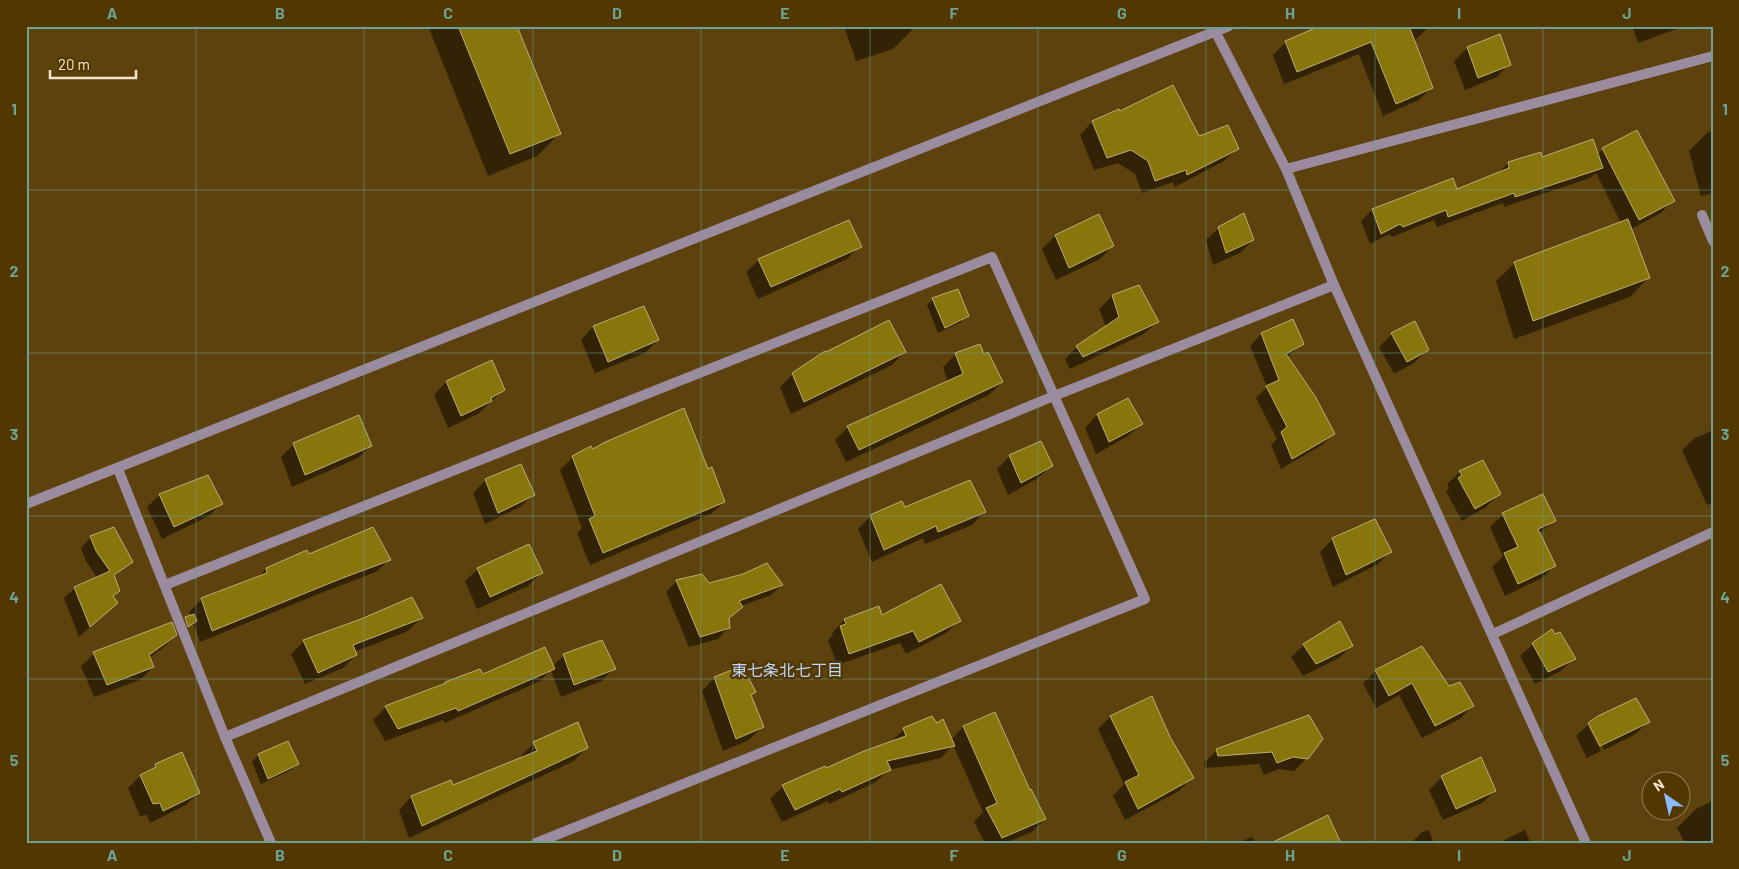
<svg xmlns="http://www.w3.org/2000/svg" width="1739" height="869" font-family="Barlow,'Noto Sans JP',sans-serif">
<style>
.shadow{fill:#0007}
.building{fill:#88750b;stroke:#baae76}
.lines{fill:none;stroke-linecap:round;stroke-linejoin:round}
.minor{stroke:#9a8b9f;stroke-width:10}
.tertiary{stroke:#9a8b9f;stroke-width:10}
.grid{fill:none;stroke:#6ca394;stroke-width:1;stroke-opacity:0.55}
.labels{text-anchor:middle;dominant-baseline:central;stroke-width:5;stroke-linejoin:round;paint-order:stroke}
.neighbourhood-label{font-size:16px;fill:#bdd8fe;stroke:#523700}
.neatline{fill:none;stroke:#6ca394;stroke-width:2}
.grid-label{font-size:16px;text-anchor:middle;font-weight:bold;fill:#6ca394}
</style>
<rect width="100%" height="100%" fill="#5e420e"/>
<!-- shadow -->
<g class="shadow">
<path d="M428 26H516L559 134 537 156 488 176Z"/>
<path d="M844 26H911L912 30 893 49 856 61Z"/>
<path d="M1350 26H1427L1428 28 1414 41 1432 87 1419 100 1383 116 1359 54 1284 84 1273 55 1286 42Z"/>
<path d="M1632 26H1685L1638 43Z"/>
<path d="M1499 36 1509 64 1497 77 1465 90 1454 61 1467 48Z"/>
<path d="M1119 111 1199 138 1237 149 1224 161 1175 187 1173 182 1142 193 1135 174 1118 163 1094 170 1080 135 1092 122Z"/>
<path d="M1713 131V193L1701 196 1689 151 1708 132Z"/>
<path d="M1603 149 1673 200 1661 213 1631 229 1648 278 1630 297 1514 339 1496 281 1515 263 1621 223 1596 173 1590 178 1504 207 1503 203 1437 227 1434 220 1392 237 1389 234 1370 244 1361 221 1372 210 1456 191 1497 174 1508 163 1541 158 1597 155Z"/>
<path d="M1099 215 1112 246 1100 259 1056 280 1042 249 1055 236Z"/>
<path d="M1219 228 1253 240 1240 253 1213 265 1206 240Z"/>
<path d="M860 246 847 259 758 299 746 272 759 260Z"/>
<path d="M1138 286 1157 322 1144 334 1070 369 1065 359 1077 347 1106 327 1099 309 1112 296Z"/>
<path d="M933 299 967 316 961 322 938 333 927 305Z"/>
<path d="M643 308 658 340 645 353 595 373 581 340 593 327Z"/>
<path d="M1292 321 1302 344 1287 357 1334 433 1322 445 1281 469 1271 445 1277 439 1256 398 1267 387 1250 346 1261 334Z"/>
<path d="M1392 334 1427 350 1414 363 1394 374 1379 347Z"/>
<path d="M904 352 892 365 791 414 780 387 793 374Z"/>
<path d="M956 354 983 356 1002 382 989 395 846 462 835 440 848 427 948 382 943 367Z"/>
<path d="M491 362 503 390 478 414 448 428 434 395 446 382Z"/>
<path d="M1127 400 1141 424 1128 436 1096 454 1085 428 1097 415Z"/>
<path d="M1713 430V503L1707 505 1682 450 1695 438Z"/>
<path d="M294 444 371 446 358 458 292 487 281 457Z"/>
<path d="M592 450 707 471 724 502 711 514 590 565 577 533 582 528 560 470 573 457Z"/>
<path d="M1010 456 1051 466 1038 478 1008 495 997 469Z"/>
<path d="M1460 472 1499 494 1486 507 1462 521 1446 491 1449 488 1447 484Z"/>
<path d="M486 480 533 495 520 507 485 524 473 493Z"/>
<path d="M160 495 221 503 209 516 162 539 147 507Z"/>
<path d="M904 509 985 512 972 525 925 544 923 538 872 562 858 529 871 516Z"/>
<path d="M1503 514 1554 521 1539 534 1555 565 1542 578 1505 596 1492 567 1503 556 1490 527Z"/>
<path d="M91 537 131 562 113 577 119 590 113 597 116 603 79 637 64 598 75 588 97 578 86 561 81 548Z"/>
<path d="M1333 539 1391 551 1378 564 1333 587 1320 552Z"/>
<path d="M308 556 389 560 376 572 326 591 200 642 189 612 202 599 258 578 266 569Z"/>
<path d="M478 569 541 573 528 586 477 609 465 581Z"/>
<path d="M677 581 709 584 782 585 771 595 741 606 728 620 729 627 718 639 689 647 666 592Z"/>
<path d="M881 617 959 621 946 633 906 654 900 643 837 665 828 640 833 635 832 633 844 620Z"/>
<path d="M421 618 408 631 354 652 356 655 343 668 305 684 291 654 304 641Z"/>
<path d="M176 635 163 648 149 658 153 667 140 680 94 697 81 666 94 654Z"/>
<path d="M601 642 614 668 602 681 561 697 551 670 540 681 445 723 443 720 385 741 373 720 386 707 482 676 552 667 563 656Z"/>
<path d="M1533 644 1574 658 1561 671 1535 684 1520 656Z"/>
<path d="M1304 645H1352L1339 658 1303 676 1291 657Z"/>
<path d="M741 668 762 727 749 740 723 751 702 691 714 678Z"/>
<path d="M1376 671 1449 688 1472 706 1460 719 1422 738 1399 695 1376 708 1363 683Z"/>
<path d="M1152 697 1169 737 1192 778 1179 791 1125 820 1113 796 1124 784 1098 729 1110 717Z"/>
<path d="M994 714 1029 792 1045 819 1032 832 1005 843H985L974 822 983 812 953 745 941 758 889 770 876 782 829 804 828 801 782 822 770 799 783 786 891 742 904 729 951 740 963 727Z"/>
<path d="M1309 717 1307 758 1294 771 1279 769 1264 775 1259 764 1205 768 1204 763 1217 750Z"/>
<path d="M1648 721 1636 734 1604 750 1591 726H1588L1601 751 1587 758 1576 736 1589 724Z"/>
<path d="M577 724 586 748 574 761 409 838 399 810 411 797 452 786 522 758 521 756 534 743Z"/>
<path d="M288 743 297 764 291 770 261 784 252 762 258 755Z"/>
<path d="M156 765 199 792 186 805 150 823 147 815 140 816 128 788 140 776 149 772Z"/>
<path d="M1442 777 1495 791 1482 803 1443 820 1429 790Z"/>
<path d="M1713 801V843H1685L1677 828 1696 809Z"/>
<path d="M1429 830 1434 843H1411L1422 832Z"/>
<path d="M1525 830 1531 843H1498Z"/>
<path d="M1252 837 1255 843H1237Z"/>
</g>
<!-- building -->
<g class="building">
<path d="M458 26H517L561 134 510 154Z"/>
<path d="M1320 26H1409L1433 88 1396 104 1371 42 1297 72 1285 41Z"/>
<path d="M1500 34 1511 65 1478 78 1467 47Z"/>
<path d="M1173 85 1199 136 1228 125 1239 149 1187 175 1186 170 1155 181 1148 161 1131 150 1107 158 1092 121 1119 109 1120 111Z"/>
<path d="M1637 130 1675 201 1639 220 1602 148Z"/>
<path d="M1593 139 1603 168 1515 197 1514 193 1448 217 1446 210 1403 227 1400 224 1381 234 1372 209 1453 178 1457 189 1509 168 1508 162 1541 152 1542 157Z"/>
<path d="M1244 213 1254 240 1226 253 1218 227Z"/>
<path d="M1099 214 1114 246 1069 268 1055 235Z"/>
<path d="M1628 219 1650 278 1533 321 1514 262Z"/>
<path d="M849 220 862 247 771 287 758 259Z"/>
<path d="M1139 285 1159 322 1083 357 1076 346 1119 317 1112 295Z"/>
<path d="M958 289 969 316 945 328 932 298Z"/>
<path d="M644 306 659 340 608 362 593 326Z"/>
<path d="M1293 319 1304 344 1286 354 1315 396 1335 434 1292 459 1281 432 1287 427 1266 386 1279 380 1261 333Z"/>
<path d="M889 320 906 352 804 402 792 373 825 351 826 352Z"/>
<path d="M1415 321 1429 350 1407 362 1391 333Z"/>
<path d="M980 344 984 354 988 352 1003 382 859 450 847 426 963 374 955 353Z"/>
<path d="M492 360 505 390 491 398 492 401 461 416 446 381Z"/>
<path d="M1128 398 1143 424 1109 442 1097 414Z"/>
<path d="M684 408 708 469 712 467 725 502 603 553 589 519 595 516 572 456 591 446 593 449 603 443Z"/>
<path d="M359 415 372 446 305 475 293 443Z"/>
<path d="M1041 441 1053 466 1021 483 1009 455Z"/>
<path d="M1483 460 1501 494 1475 509 1458 478 1462 475 1459 471Z"/>
<path d="M521 464 535 495 498 513 485 479Z"/>
<path d="M208 475 223 504 174 527 159 494Z"/>
<path d="M970 480 986 512 938 532 936 526 884 550 870 515 902 501 905 507Z"/>
<path d="M1543 494 1556 521 1538 529 1556 566 1518 584 1504 553 1518 547 1502 513Z"/>
<path d="M1375 519 1392 552 1346 575 1332 538Z"/>
<path d="M114 527 133 562 114 575 120 591 113 596 118 603 90 627 74 587 110 571 96 551 90 536Z"/>
<path d="M373 527 391 560 340 579 212 631 201 598 267 573 266 568 307 550 309 554Z"/>
<path d="M529 544 543 573 490 597 477 568Z"/>
<path d="M767 563 783 585 739 601 743 607 729 618 730 628 700 637 676 580 702 574 709 583 743 574Z"/>
<path d="M941 584 961 621 919 642 913 631 849 654 840 626 846 624 844 619 879 606 882 615Z"/>
<path d="M412 597 423 618 353 645 357 655 318 673 303 640 361 619Z"/>
<path d="M194 614 197 621 188 627 185 617Z"/>
<path d="M1340 621 1353 646 1316 664 1303 644Z"/>
<path d="M172 622 177 635 149 655 154 667 107 685 93 652Z"/>
<path d="M1552 629 1555 634 1560 632 1576 659 1548 672 1532 643Z"/>
<path d="M602 640 616 669 574 685 563 654Z"/>
<path d="M1422 646 1449 686 1460 682 1474 706 1435 726 1412 683 1389 696 1375 670Z"/>
<path d="M545 647 555 669 458 711 456 708 398 729 385 706 446 683 445 682 480 669 483 674Z"/>
<path d="M742 666 756 692 751 695 764 727 736 739 714 677Z"/>
<path d="M1152 696 1170 737 1194 778 1138 809 1125 782 1139 775 1110 716Z"/>
<path d="M1636 698 1650 722 1600 746 1588 723 1598 716Z"/>
<path d="M995 712 1030 790 1031 789 1046 819 1002 838 986 808 997 803 963 726Z"/>
<path d="M1309 715 1323 739 1308 759 1293 757 1277 763 1272 752 1218 756 1216 749Z"/>
<path d="M932 716 937 723 943 719 955 746 887 761 891 770 842 792 840 789 795 810 782 785 825 766 826 768 864 751 906 736 903 728Z"/>
<path d="M578 722 588 748 422 826 411 796 451 780 453 785 537 751 533 742Z"/>
<path d="M288 741 299 764 268 779 258 754Z"/>
<path d="M182 752 200 793 163 811 160 803 153 804 140 775 156 767 155 764Z"/>
<path d="M1481 757 1496 791 1456 809 1441 776Z"/>
<path d="M1328 815 1341 843H1271Z"/>
</g>
<g class="lines">
<!-- minor -->
<g class="minor">
<path d="M1286 169 1713 56"/>
<path d="M1702 215 1713 241"/>
<path d="M118 469 225 737 271 843"/>
<path d="M165 585 992 257 1145 599 536 843"/>
<path d="M1493 634 1713 532"/>
<path d="M225 737 1054 396 1334 285"/>
</g>
<!-- tertiary -->
<g class="tertiary">
<path d="M1213 27 1286 169 1334 285 1586 843"/>
<path d="M26 504 1229 26"/>
</g>
</g>
<!-- grid -->
<path class="grid" d="M196 26V843M364 26V843M533 26V843M701 26V843M870 26V843M1038 26V843M1206 26V843M1375 26V843M1543 26V843M26 190H1713M26 353H1713M26 516H1713M26 679H1713"/>
<g class="labels">
<!-- neighbourhood labels -->
<g class="neighbourhood-label">
<text x="787" y="669">東七条北七丁目</text>
</g>
</g>
<!-- border -->
<rect width="1739" height="869" fill="none" stroke="#523700" stroke-width="55"/>
<!-- north arrow -->
<g transform="translate(1666 796) rotate(326)"><circle r="24" fill="#523700" stroke="#947d52"/>
<path d="M0-4L9 19L0 12L-9 19Z" fill="#8bb9fc"/>
<text y="-8" font-size="14" font-weight="bold" text-anchor="middle" fill="#f7e6cd">N</text>
</g>
<!-- scale -->
<path d="M50 70v8h86v-8" fill="none" stroke="#f7e6cd" stroke-width="2.5"/>
<text x="58" y="70" font-size="15" fill="#f7e6cd" stroke="#523700" stroke-width="4" paint-order="stroke">20 m</text>
<rect x="28" y="28" width="1684" height="814" class="neatline"/>
<g class="grid-label">
<text x="112" y="19">A</text>
<text x="280" y="19">B</text>
<text x="448" y="19">C</text>
<text x="617" y="19">D</text>
<text x="785" y="19">E</text>
<text x="954" y="19">F</text>
<text x="1122" y="19">G</text>
<text x="1290" y="19">H</text>
<text x="1459" y="19">I</text>
<text x="1627" y="19">J</text>
<text x="14" y="115">1</text>
<text x="1725" y="115">1</text>
<text x="14" y="277">2</text>
<text x="1725" y="277">2</text>
<text x="14" y="440">3</text>
<text x="1725" y="440">3</text>
<text x="14" y="603">4</text>
<text x="1725" y="603">4</text>
<text x="14" y="766">5</text>
<text x="1725" y="766">5</text>
<text x="112" y="861">A</text>
<text x="280" y="861">B</text>
<text x="448" y="861">C</text>
<text x="617" y="861">D</text>
<text x="785" y="861">E</text>
<text x="954" y="861">F</text>
<text x="1122" y="861">G</text>
<text x="1290" y="861">H</text>
<text x="1459" y="861">I</text>
<text x="1627" y="861">J</text>
</g>
</svg>
